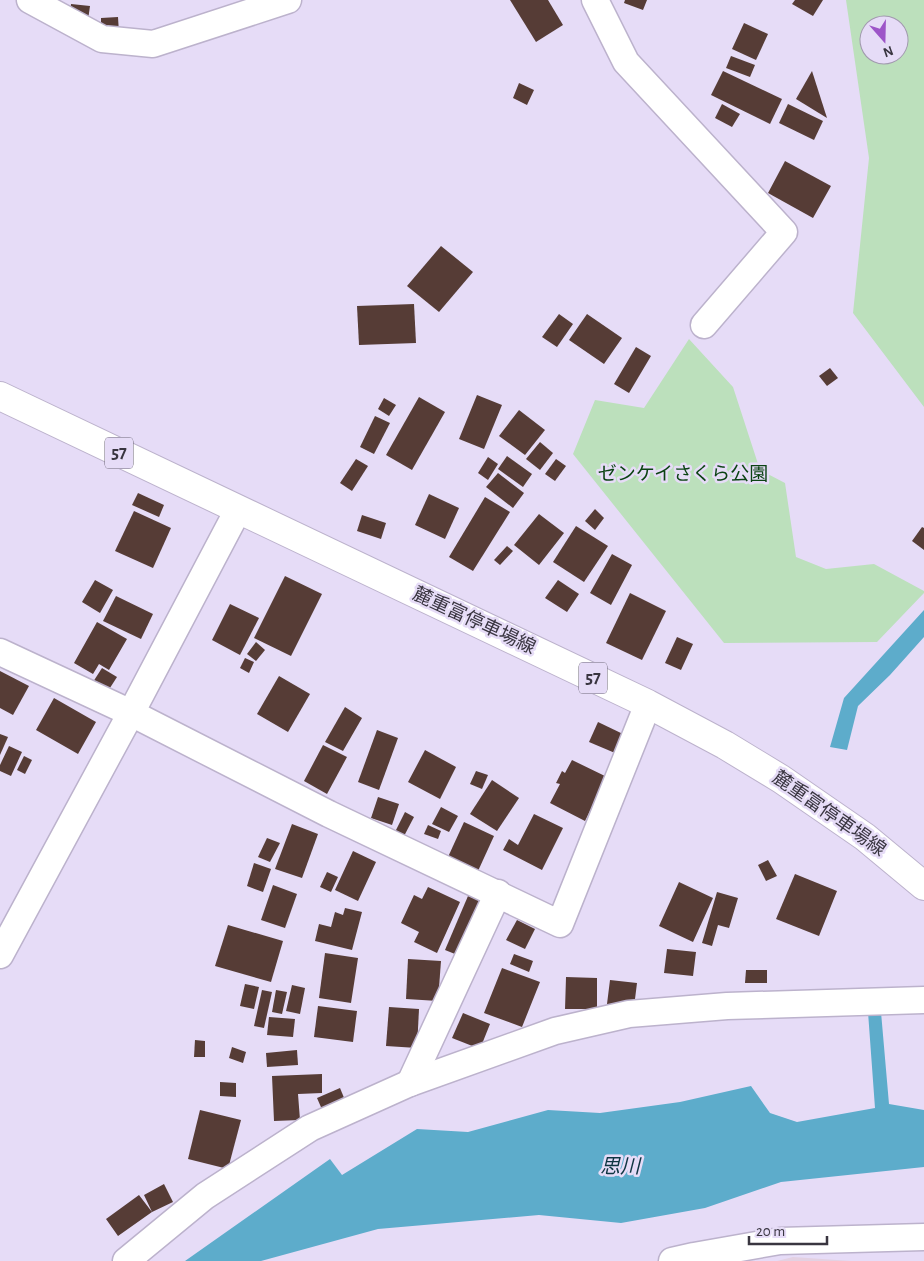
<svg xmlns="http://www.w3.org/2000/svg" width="924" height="1261" font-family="'Alegreya Sans','Noto Sans JP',sans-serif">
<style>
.industrial{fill:#e3d1e2}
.green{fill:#bce0bc;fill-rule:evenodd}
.water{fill:#5daccb}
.building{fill:#563c36}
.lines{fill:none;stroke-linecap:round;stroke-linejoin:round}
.minor-casing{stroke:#bcb2cc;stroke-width:29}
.major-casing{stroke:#bcb2cc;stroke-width:30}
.minor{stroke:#fff;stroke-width:26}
.major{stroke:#fff;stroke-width:28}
.labels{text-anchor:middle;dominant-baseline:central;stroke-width:5;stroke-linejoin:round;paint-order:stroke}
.shield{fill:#e6dcf7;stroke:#6d6777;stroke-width:1}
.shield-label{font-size:18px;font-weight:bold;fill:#393540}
.park-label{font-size:19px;fill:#0b4313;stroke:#e6dcf7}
.street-label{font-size:19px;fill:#393540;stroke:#e6dcf7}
.water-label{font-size:20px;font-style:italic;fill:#0f3542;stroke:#e6dcf7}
</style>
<rect width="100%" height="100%" fill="#e6dcf7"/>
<!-- industrial -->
<path class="industrial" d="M793 1257 851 1261H777Z"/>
<!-- green -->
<g class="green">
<path d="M846 0H924V407L853 313 869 158ZM869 25H899V55H869Z"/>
<path d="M689 339 733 387 760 470 785 483 796 557 826 569 874 564 924 591V593L877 642 724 643 573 454 595 400 644 408Z"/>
</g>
<!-- water -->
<g class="water">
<path d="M924 610V637L890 675 858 706 847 750 830 747 844 698Z"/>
<path d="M868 1012H881L889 1104 924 1110V1167L781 1182 705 1208 621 1223 539 1215 378 1229 261 1261H185L330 1159 342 1175 417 1129 468 1132 548 1110 600 1113 680 1102 751 1086 770 1113 797 1122 875 1108Z"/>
</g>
<!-- building -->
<g class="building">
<path d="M510 0H548L563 25 536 42Z"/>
<path d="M625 0H647L643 10 624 3Z"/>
<path d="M795 0H823L813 16 792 4Z"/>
<path d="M71 4 90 6 88 20 70 18Z"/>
<path d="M118 17 119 34 101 35V18Z"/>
<path d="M744 23 768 34 756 60 732 49Z"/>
<path d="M731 56 755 65 750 77 726 68Z"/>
<path d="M723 71 782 99 770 124 711 95Z"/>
<path d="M812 71 827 118 796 99Z"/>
<path d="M519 83 534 90 527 105 513 98Z"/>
<path d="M722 104 740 114 732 127 715 118Z"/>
<path d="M788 104 823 121 814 140 779 123Z"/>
<path d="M785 161 831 186 813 218 768 193Z"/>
<path d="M441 246 473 272 439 312 407 286Z"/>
<path d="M414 304 416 343 359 345 357 306Z"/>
<path d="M559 314 573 324 557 347 542 337Z"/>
<path d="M587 314 622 338 604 364 569 340Z"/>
<path d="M636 347 651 356 629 393 614 384Z"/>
<path d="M830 368 838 378 827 386 819 376Z"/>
<path d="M477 395 502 405 484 449 459 439Z"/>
<path d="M419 397 445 412 412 470 386 455Z"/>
<path d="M384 398 396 405 389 416 378 409Z"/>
<path d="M519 410 545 430 525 455 499 436Z"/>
<path d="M375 416 390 423 374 454 360 447Z"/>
<path d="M540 442 553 453 540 470 526 459Z"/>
<path d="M507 456 532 474 523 487 498 469Z"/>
<path d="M488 457 498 464 488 480 478 473Z"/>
<path d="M356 459 368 466 352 491 340 483Z"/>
<path d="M556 459 566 466 555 481 545 474Z"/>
<path d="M498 473 524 493 513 508 486 487Z"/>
<path d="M138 493 164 505 159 517 132 505Z"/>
<path d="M429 494 459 508 445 539 415 525Z"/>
<path d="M485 497 510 512 473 571 449 557Z"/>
<path d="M595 509 604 518 595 530 585 521Z"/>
<path d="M134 511 171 528 153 568 115 551Z"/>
<path d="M539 514 564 533 539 565 514 545Z"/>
<path d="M362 515 386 523 381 539 357 531Z"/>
<path d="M576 526 608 546 584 582 553 562Z"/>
<path d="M922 527 924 528V550L912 541Z"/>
<path d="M507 546 513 551 500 565 494 560Z"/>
<path d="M612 554 632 565 611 605 590 593Z"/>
<path d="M285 576 322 594 291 656 254 638Z"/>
<path d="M95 580 113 590 100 613 82 602Z"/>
<path d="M558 580 579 594 567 612 545 598Z"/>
<path d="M630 593 666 611 642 660 606 643Z"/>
<path d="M116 596 153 614 141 639 103 621Z"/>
<path d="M230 604 259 618 240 655 212 640Z"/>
<path d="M97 622 127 639 109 670 99 664 93 674 74 663Z"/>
<path d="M677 637 693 644 681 670 665 663Z"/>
<path d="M256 642 265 650 256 661 247 654Z"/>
<path d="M245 658 254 662 249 673 240 668Z"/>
<path d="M102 668 117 677 108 691 93 682Z"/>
<path d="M0 671 29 686 13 715 0 708Z"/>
<path d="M279 676 310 694 288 732 257 714Z"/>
<path d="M54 698 96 722 78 754 36 730Z"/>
<path d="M345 707 362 718 343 751 325 742Z"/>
<path d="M598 722 623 734 615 753 589 742Z"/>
<path d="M377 730 398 738 379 790 358 782Z"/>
<path d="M0 734 8 737 0 755Z"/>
<path d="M323 745 347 757 327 794 304 781Z"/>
<path d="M9 746 22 752 11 776 0 771V765Z"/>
<path d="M425 750 456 767 440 799 408 782Z"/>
<path d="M24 756 32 760 25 774 17 770Z"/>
<path d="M572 760 607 777 585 821 550 803 560 784 556 783 562 771 565 773Z"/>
<path d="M476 771 488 775 482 789 470 784Z"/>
<path d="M492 780 519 798 497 831 470 814Z"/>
<path d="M378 797 399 804 392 825 371 818Z"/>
<path d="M441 807 458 816 449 832 432 824Z"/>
<path d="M405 812 414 817 403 838 394 834Z"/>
<path d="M534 814 563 828 542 870 503 850 509 839 518 845Z"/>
<path d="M464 822 494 836 478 871 448 857Z"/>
<path d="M292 824 318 834 302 878 275 869Z"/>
<path d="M428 825 441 831 438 839 424 834Z"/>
<path d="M267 838 280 843 270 862 258 857Z"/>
<path d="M353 851 376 862 358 901 335 890Z"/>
<path d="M768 860 777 876 766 881 758 865Z"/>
<path d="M254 863 271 869 263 892 247 886Z"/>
<path d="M327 872 338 877 331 892 320 887Z"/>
<path d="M795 874 837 891 819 936 776 919Z"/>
<path d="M679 882 713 898 693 942 659 926Z"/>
<path d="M273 885 297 894 285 928 261 920Z"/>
<path d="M428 887 460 902 437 953 414 942 419 932 401 923 414 895 422 899Z"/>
<path d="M717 892 738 898 729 928 718 925 712 946 702 943Z"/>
<path d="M468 896 483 902 460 956 445 950Z"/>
<path d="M345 908 362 912 352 950 315 941 319 924 331 927 335 912 343 915Z"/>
<path d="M517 920 535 929 525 949 506 940Z"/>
<path d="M228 925 283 941 271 982 215 966Z"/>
<path d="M667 949 696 952 693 976 664 973Z"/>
<path d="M325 953 358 958 351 1003 319 998Z"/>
<path d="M514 954 533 961 529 972 510 964Z"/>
<path d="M408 959 441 961 438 1001 406 999Z"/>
<path d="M502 968 540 982 522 1027 484 1013Z"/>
<path d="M746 970H767V983H745Z"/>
<path d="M566 977 597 978V1009H565Z"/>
<path d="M610 980 637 983 634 1007 607 1004Z"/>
<path d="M245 984 259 987 254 1009 240 1006Z"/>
<path d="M292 985 305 988 300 1014 286 1011Z"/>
<path d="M262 990 272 992 264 1028 254 1026Z"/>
<path d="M276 990 287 992 282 1014 272 1012Z"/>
<path d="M318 1006 357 1011 353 1042 314 1037Z"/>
<path d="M389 1007 419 1009 417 1048 386 1046Z"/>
<path d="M463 1013 490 1024 480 1049 452 1038Z"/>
<path d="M269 1017 295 1019 293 1037 267 1035Z"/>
<path d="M195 1040 205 1041V1057H194Z"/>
<path d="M232 1047 246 1052 243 1063 229 1058Z"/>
<path d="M297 1050 298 1065 267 1067 266 1053Z"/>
<path d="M322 1074V1093L298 1094 300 1120 274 1121 272 1076Z"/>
<path d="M220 1082 236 1083V1097L220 1096Z"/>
<path d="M340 1088 347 1105 324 1114 317 1098Z"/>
<path d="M200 1110 241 1120 228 1169 188 1159Z"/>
<path d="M164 1184 173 1202 152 1212 118 1236 106 1219 139 1195 152 1212 144 1195Z"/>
</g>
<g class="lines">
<!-- minor casing -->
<g class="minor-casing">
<g id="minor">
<path d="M30 0 102 39 153 44 288 0"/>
<path d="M595 0 626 62 784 232 704 325"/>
<path d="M0 652 131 713 329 814 560 924 648 704"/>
<path d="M0 955 131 713 238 510"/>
<path d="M410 1083 498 893"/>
<path d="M126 1261 205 1196 310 1128 410 1083 555 1031 629 1014 727 1006 924 1000"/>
<path d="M672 1261 694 1256 780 1241 924 1237"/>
</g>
</g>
<!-- major casing -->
<g class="major-casing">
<path id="major" d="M0 396 648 704 725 745 781 779 865 837 924 886"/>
</g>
<!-- minor -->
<use href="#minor" class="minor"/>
<!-- major -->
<use href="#major" class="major"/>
</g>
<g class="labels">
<!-- shield labels -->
<g class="shield">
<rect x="105" y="437.5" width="28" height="31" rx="4"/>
<rect x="579" y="662.5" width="28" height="31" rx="4"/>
</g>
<g class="shield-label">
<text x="119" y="453">57</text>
<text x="593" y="678">57</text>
</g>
<!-- park labels -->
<g class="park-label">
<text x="683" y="474">ゼンケイさくら公園</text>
</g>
<!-- street labels -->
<g class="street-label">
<text transform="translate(474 621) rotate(25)">麓重富停車場線</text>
<text transform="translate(829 814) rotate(35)">麓重富停車場線</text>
</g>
<!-- water labels -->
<g class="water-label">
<text x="620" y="1167">思川</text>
</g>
</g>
<!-- north arrow -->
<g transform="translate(884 40) rotate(160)"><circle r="24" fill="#e6dcf7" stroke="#a199ae"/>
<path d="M0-4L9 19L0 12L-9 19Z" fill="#9d55c8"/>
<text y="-8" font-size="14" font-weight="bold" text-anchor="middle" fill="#393540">N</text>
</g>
<!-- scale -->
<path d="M749 1236v8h78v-8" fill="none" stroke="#393540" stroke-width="2.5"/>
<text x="756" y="1236" font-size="15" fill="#393540" stroke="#e6dcf7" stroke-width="4" paint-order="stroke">20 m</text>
</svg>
